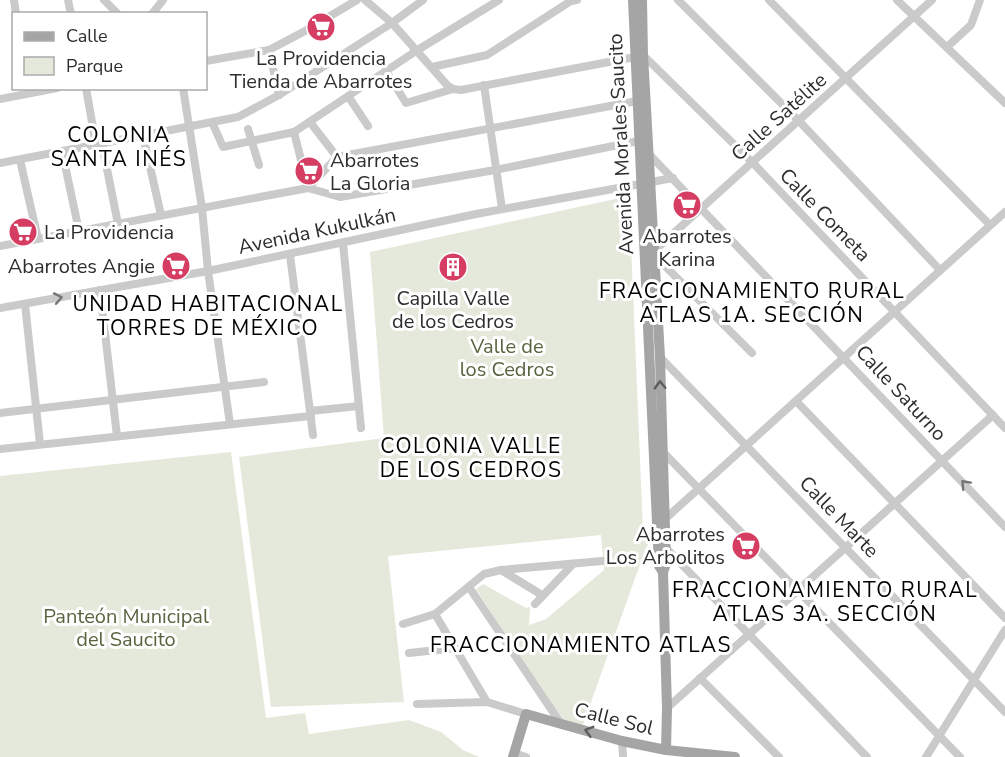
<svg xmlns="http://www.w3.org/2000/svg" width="1005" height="757" font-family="'Nunito Sans',sans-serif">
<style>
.green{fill:#e5e9db}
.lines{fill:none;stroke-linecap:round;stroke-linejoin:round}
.minor{stroke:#cacaca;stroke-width:8}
.major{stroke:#a5a5a5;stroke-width:10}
.oneway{stroke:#747474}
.oneway2{stroke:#5d5d5d}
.labels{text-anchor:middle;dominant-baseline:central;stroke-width:6;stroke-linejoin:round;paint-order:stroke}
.poi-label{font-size:20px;fill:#2d2d2d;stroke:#fff}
.street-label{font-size:20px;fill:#2d2d2d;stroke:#fff}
.park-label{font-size:20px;fill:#57643e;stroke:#fff}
.neighbourhood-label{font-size:21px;letter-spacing:1.5px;fill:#000;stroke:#fff}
</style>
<rect width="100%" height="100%" fill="#fff"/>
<!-- green -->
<g class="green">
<path d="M629 196 643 531 645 539 650 541 645 550 583 725 559 718 476 589 483 584 526 608 530 607 529 625 546 619 604 570 601 535 388 556 404 702 271 707 239 457 384 438 370 252Z"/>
<path d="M231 452 266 718 305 713 309 734 409 720 441 732 463 750 479 757H0V476Z"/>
</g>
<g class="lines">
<!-- minor -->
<g class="minor">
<path d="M14 0 16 14"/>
<path d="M68 0 71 14"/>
<path d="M104 0 118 14"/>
<path d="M365 0 392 23 447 85 453 89"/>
<path d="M678 0 799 121 940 270"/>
<path d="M769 0 990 225"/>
<path d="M897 0 1005 103"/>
<path d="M152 14 163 0"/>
<path d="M947 47 971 25 980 0"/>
<path d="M269 50 279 95"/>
<path d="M643 55 753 163 1005 428"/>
<path d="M206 61 269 50 305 31 357 0"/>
<path d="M432 67 487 55 571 1 577 0"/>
<path d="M386 71 406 103 453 89 461 90 635 57"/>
<path d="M484 85 502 209"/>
<path d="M86 88 96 145"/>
<path d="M183 88 202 208 208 271 230 424"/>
<path d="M348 96 368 126"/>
<path d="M0 99 57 88"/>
<path d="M212 122 223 147 294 132 416 51 499 0"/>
<path d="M310 122 337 157"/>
<path d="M248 129 259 165"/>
<path d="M294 132 308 188"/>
<path d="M143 136 161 215"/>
<path d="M102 144 118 224"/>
<path d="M62 151 79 231"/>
<path d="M648 153 1005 527"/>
<path d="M20 160 38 239"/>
<path d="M0 163 238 117 279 95 392 23 423 0"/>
<path d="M308 188 337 157 637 101"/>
<path d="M343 243 361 428"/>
<path d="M0 246 308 188 340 197 495 170 638 141"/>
<path d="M652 251H654L932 0"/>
<path d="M290 255 313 435"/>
<path d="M654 255 752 353"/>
<path d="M100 290 117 436"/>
<path d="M25 304 40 444"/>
<path d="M0 308 208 271 476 214 673 178"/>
<path d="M659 356 1005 712"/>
<path d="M796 401 1005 618"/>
<path d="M310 411 359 406"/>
<path d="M0 413 264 382"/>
<path d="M0 449 311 416"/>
<path d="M662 451 960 757"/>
<path d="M665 519 1005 212"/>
<path d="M665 547 867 757"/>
<path d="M501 570 542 595"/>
<path d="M469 587 561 724"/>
<path d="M535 604 573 564"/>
<path d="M435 614 487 702"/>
<path d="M403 624 435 614 484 574 501 570 602 561"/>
<path d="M409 653 456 648"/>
<path d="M700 678 779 757"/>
<path d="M417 704 487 702 526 714"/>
<path d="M667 708 993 415"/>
<path d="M622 741 623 757"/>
<path d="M514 753 526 757"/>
<path d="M926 757 1005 630"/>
</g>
<!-- major -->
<g class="major">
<path d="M633 0 659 566 663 572"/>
<path d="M642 0 643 55 660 357 666 564 663 572 667 708 666 750"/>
<path d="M513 757 526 714 622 741 666 750 735 757"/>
</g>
</g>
<!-- one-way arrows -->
<defs><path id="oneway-chevron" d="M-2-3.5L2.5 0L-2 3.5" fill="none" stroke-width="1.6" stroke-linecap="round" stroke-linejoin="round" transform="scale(1.5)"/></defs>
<g class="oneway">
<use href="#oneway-chevron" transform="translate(58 298) rotate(-11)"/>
<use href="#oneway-chevron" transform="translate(965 484) rotate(-133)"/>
</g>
<g class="oneway2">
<use href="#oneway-chevron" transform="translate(660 385) rotate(-92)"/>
<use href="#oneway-chevron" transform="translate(589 731) rotate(-164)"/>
</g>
<!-- icons -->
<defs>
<g id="supermarket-disc" transform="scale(1.5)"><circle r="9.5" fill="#d63d63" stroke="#fff"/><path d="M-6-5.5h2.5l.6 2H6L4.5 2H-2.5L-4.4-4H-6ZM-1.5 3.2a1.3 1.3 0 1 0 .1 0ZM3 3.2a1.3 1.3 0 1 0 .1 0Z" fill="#fff"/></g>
<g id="building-disc" transform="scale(1.5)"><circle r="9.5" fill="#d63d63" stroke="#fff"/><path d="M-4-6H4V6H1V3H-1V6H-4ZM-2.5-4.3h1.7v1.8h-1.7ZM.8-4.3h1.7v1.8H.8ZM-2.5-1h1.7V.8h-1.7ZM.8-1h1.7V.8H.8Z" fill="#fff"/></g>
</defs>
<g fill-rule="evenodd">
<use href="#supermarket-disc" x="321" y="27"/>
<use href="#supermarket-disc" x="309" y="171"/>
<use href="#supermarket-disc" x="687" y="205"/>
<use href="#supermarket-disc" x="23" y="232"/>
<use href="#supermarket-disc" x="176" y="266"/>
<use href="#building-disc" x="453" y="267"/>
<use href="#supermarket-disc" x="746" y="546"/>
</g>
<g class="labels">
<!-- poi labels -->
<g class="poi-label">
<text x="321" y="58">La Providencia<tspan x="321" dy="23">Tienda de Abarrotes</tspan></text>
<text x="330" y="160" text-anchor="start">Abarrotes<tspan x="330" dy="23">La Gloria</tspan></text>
<text x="44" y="232" text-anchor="start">La Providencia</text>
<text x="687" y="236">Abarrotes<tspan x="687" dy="23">Karina</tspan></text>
<text x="155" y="266" text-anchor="end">Abarrotes Angie</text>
<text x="453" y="298">Capilla Valle<tspan x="453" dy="23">de los Cedros</tspan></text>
<text x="725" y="534" text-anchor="end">Abarrotes<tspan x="725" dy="23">Los Arbolitos</tspan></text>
</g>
<!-- street labels -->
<g class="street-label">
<text transform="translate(779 117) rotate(-42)">Calle Satélite</text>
<text transform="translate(621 144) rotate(-93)">Avenida Morales Saucito</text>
<text transform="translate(825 215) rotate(46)">Calle Cometa</text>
<text transform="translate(317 231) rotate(-12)">Avenida Kukulkán</text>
<text transform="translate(901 393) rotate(47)">Calle Saturno</text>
<text transform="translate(839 517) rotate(46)">Calle Marte</text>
<text transform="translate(614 719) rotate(14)">Calle Sol</text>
</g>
<!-- park labels -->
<g class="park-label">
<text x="507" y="346">Valle de<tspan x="507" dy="23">los Cedros</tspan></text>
<text x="126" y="616">Panteón Municipal<tspan x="126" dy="23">del Saucito</tspan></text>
</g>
<!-- neighbourhood labels -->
<g class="neighbourhood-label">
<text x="119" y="135">COLONIA<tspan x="119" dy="24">SANTA INÉS</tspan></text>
<text x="752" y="291">FRACCIONAMIENTO RURAL<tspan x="752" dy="24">ATLAS 1A. SECCIÓN</tspan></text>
<text x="208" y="304">UNIDAD HABITACIONAL<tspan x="208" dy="24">TORRES DE MÉXICO</tspan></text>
<text x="471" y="446">COLONIA VALLE<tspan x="471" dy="24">DE LOS CEDROS</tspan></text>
<text x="825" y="590">FRACCIONAMIENTO RURAL<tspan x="825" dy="24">ATLAS 3A. SECCIÓN</tspan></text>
<text x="581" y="645">FRACCIONAMIENTO ATLAS</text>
</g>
</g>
<!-- legend -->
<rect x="12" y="12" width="195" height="78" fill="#ffffff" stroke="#ababab" stroke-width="1.5"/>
<rect x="24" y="32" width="30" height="9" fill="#a5a5a5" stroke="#ababab" stroke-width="1.5"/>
<text x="66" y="42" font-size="18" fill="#2d2d2d">Calle</text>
<rect x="24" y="57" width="30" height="18" fill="#e5e9db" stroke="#ababab" stroke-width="1.5"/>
<text x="66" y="72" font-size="18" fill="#2d2d2d">Parque</text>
</svg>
